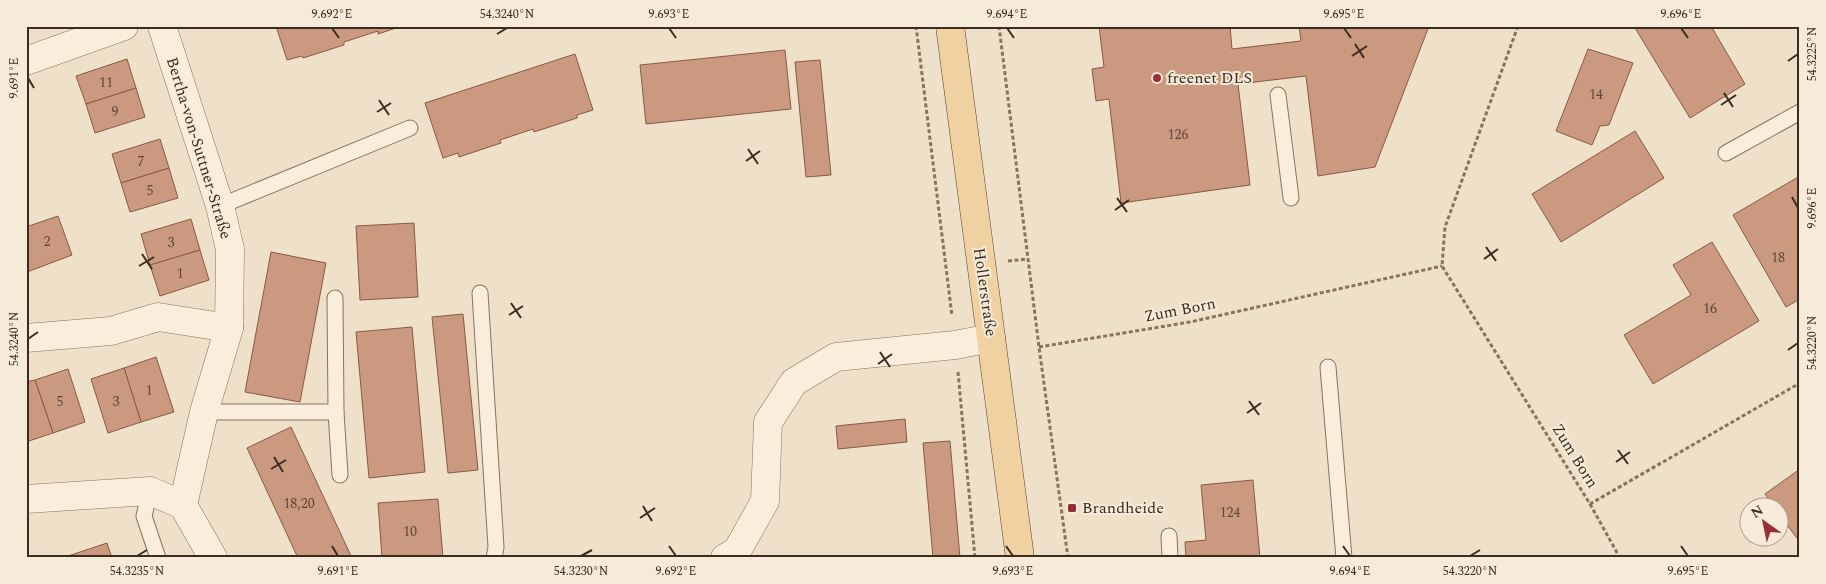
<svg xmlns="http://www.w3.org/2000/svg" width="1826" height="584" font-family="Spectral,serif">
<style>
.building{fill:#cb9980;stroke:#895944}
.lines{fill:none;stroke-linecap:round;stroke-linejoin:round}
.lane-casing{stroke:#8a725e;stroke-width:17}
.street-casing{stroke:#8a725e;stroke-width:29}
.primary-casing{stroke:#584031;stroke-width:29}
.path{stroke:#8a725e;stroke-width:3;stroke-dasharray:4 2.5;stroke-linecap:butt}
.lane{stroke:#f9eedc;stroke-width:15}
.street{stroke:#f9eedc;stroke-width:28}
.primary{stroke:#efd1a2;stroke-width:28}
.ticks{fill:none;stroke:#3b2b21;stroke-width:2}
.poi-dot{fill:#982f38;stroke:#f5ebd8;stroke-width:2}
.labels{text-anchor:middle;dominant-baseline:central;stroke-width:4;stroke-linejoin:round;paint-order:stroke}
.number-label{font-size:14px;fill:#5f4639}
.poi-label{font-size:16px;fill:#3b2b21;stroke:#f5ebd8;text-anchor:start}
.street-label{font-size:16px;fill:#3b2b21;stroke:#f5ebd8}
.neatline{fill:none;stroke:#3b2b21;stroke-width:2}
.ticks-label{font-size:12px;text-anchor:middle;fill:#3b2b21}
</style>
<rect width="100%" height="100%" fill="#eee0c9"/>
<!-- building -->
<g class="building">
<path d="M276 26H402L378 34V31L344 42V45L303 58 302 56 287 60Z"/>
<path d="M1099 26H1230L1232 49 1301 41 1299 26H1429L1375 167 1318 176 1306 76 1238 84 1250 185 1121 203 1109 99 1096 101 1092 69 1104 67Z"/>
<path d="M1638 26H1711L1745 84 1690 118 1635 28Z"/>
<path d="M1588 49 1633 63 1609 125 1600 126 1592 145 1556 131Z"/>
<path d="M785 50 791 109 646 124 640 65Z"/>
<path d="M575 54 593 110 577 115V118L534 132 533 129 500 140 501 143 459 157 458 153 443 158 425 103Z"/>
<path d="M127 59 136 88 86 104 76 76Z"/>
<path d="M820 60 831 175 806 177 795 62Z"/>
<path d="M136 88 145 117 95 133 86 104Z"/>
<path d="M1635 131 1664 178 1561 242 1532 194Z"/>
<path d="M160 139 169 168 121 183 112 154Z"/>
<path d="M169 168 178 198 130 212 121 183Z"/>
<path d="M1800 176V299L1786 307 1733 215Z"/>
<path d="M58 216 72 255 27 272 26 227Z"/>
<path d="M191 219 200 250 150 265 141 234Z"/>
<path d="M414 223 418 297 360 300 356 226Z"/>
<path d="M1712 242 1759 321 1653 384 1624 335 1691 295 1673 265Z"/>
<path d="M200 250 209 280 160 296 150 265Z"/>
<path d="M271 252 326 263 300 402 245 392Z"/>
<path d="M463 314 478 470 448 473 432 317Z"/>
<path d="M412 327 425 472 369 478 356 332Z"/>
<path d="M156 357 174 412 141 422 124 368Z"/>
<path d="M124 368 141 422 108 433 91 379Z"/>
<path d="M68 369 85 422 53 433 35 380Z"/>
<path d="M35 380 53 433 26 442V382Z"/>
<path d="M905 419 907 442 838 449 836 426Z"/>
<path d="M291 427 352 558H298L247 448Z"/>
<path d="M950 441 960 558H933L923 443Z"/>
<path d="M1800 469V542L1778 513V506H1774L1765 494Z"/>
<path d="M1253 480 1260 558H1186L1185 542 1206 540 1201 485Z"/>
<path d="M438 499 443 558H382L378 503Z"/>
<path d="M107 543 112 558H62Z"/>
</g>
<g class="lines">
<!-- lane casing -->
<g class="lane-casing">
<g id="lane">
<path d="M1278 95 1291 198"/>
<path d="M1726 153 1800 112"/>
<path d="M220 206 410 128"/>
<path d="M480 293 496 547 494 558"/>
<path d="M1328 367 1344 558"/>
<path d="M204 412H336L335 298"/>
<path d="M336 412 340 475"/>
<path d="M150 491 144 516 158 558"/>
<path d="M1169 536 1170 558"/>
</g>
</g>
<!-- street casing -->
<g class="street-casing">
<g id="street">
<path d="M162 26 220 206 230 249 229 328 204 412 183 505"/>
<path d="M26 61 124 26"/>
<path d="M26 338 111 331 158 317 229 328"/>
<path d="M26 499 150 491 183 505 213 558"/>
<path d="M725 558 737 551 765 501 768 422 794 382 836 357 955 345 991 338"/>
</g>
</g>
<!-- primary casing -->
<g class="primary-casing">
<path id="primary" d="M950 26 1020 558"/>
</g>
<!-- path -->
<g class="path">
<path d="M916 26 952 316"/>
<path d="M999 26 1039 347 1068 558"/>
<path d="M1518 26 1445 227 1442 266 1590 504 1800 383"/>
<path d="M1008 261 1028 259"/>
<path d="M1039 347 1190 322 1442 266"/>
<path d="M958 372 975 558"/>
<path d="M1590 504 1620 558"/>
</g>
<!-- lane -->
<use href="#lane" class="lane"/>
<!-- street -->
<use href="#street" class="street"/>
<!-- primary -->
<use href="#primary" class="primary"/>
</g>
<!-- ticks -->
<path class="ticks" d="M332 28 339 38M669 28 676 38M1007 28 1014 38M1344 28 1351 38M1681 28 1688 38M497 34 507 28M1355 44 1364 58M1352 56 1367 46M1788 61 1798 54M28 78 34 88M1724 93 1733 107M379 100 389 115M1721 105 1736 95M377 112 391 103M748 149 758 164M746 161 760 151M1792 197 1798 208M1117 198 1127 212M1115 210 1129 200M1486 247 1496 261M142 254 152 269M1484 259 1498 249M139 266 154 257M511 303 521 318M509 315 523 306M28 339 38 332M1788 350 1798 343M880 352 890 367M878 364 892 354M1249 401 1259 415M1247 413 1261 403M1618 450 1628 464M274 457 283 472M1616 462 1630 452M271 469 286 460M643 506 652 521M640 518 655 508M332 546 338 556M669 546 676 556M1006 546 1013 556M1343 546 1350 556M1681 546 1688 556M137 556 147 550M581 556 592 550M1470 556 1480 550"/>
<!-- markers -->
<g class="poi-dot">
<circle cx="1157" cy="78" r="5"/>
<rect x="1067" y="503" width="10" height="10" rx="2.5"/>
</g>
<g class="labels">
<!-- number labels -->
<g class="number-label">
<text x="106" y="82">11</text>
<text x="1596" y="94">14</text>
<text x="115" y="111">9</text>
<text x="1178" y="134">126</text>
<text x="141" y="161">7</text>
<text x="150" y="190">5</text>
<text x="47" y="241">2</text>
<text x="171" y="242">3</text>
<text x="1778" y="257">18</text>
<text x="180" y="273">1</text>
<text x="1710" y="308">16</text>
<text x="149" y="390">1</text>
<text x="60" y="401">5</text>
<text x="116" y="401">3</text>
<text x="299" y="503">18,20</text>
<text x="1230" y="512">124</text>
<text x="410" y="531">10</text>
</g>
<!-- poi labels -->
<g class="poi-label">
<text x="1167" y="78">freenet DLS</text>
<text x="1082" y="508">Brandheide</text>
</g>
<!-- street labels -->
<g class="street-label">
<text transform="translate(199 148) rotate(73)">Bertha-von-Suttner-Straße</text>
<text transform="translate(985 292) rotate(82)">Hollerstraße</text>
<text transform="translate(1180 310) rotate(-11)">Zum Born</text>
<text transform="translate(1575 456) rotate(58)">Zum Born</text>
</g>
</g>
<!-- border -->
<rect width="1826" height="584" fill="none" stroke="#f5ebd8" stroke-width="55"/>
<!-- north arrow -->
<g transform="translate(1764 522) rotate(327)"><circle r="24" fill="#f5ebd8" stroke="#ab9e8f"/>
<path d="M0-4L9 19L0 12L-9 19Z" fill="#982f38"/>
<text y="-8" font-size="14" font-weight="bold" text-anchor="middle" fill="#3b2b21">N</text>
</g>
<rect x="28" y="28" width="1770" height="528" class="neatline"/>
<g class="ticks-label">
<text x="332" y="18">9.692°E</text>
<text x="507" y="18">54.3240°N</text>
<text x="669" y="18">9.693°E</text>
<text x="1007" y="18">9.694°E</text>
<text x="1344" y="18">9.695°E</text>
<text x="1681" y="18">9.696°E</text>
<text transform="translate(1812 54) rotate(-90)" y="4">54.3225°N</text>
<text transform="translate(14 78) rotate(-90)" y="4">9.691°E</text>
<text transform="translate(1812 208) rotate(-90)" y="4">9.696°E</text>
<text transform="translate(14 339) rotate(-90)" y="4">54.3240°N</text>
<text transform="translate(1812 343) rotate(-90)" y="4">54.3220°N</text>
<text x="137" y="575">54.3235°N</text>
<text x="338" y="575">9.691°E</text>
<text x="581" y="575">54.3230°N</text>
<text x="676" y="575">9.692°E</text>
<text x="1013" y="575">9.693°E</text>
<text x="1350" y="575">9.694°E</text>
<text x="1470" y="575">54.3220°N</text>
<text x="1688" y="575">9.695°E</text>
</g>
</svg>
